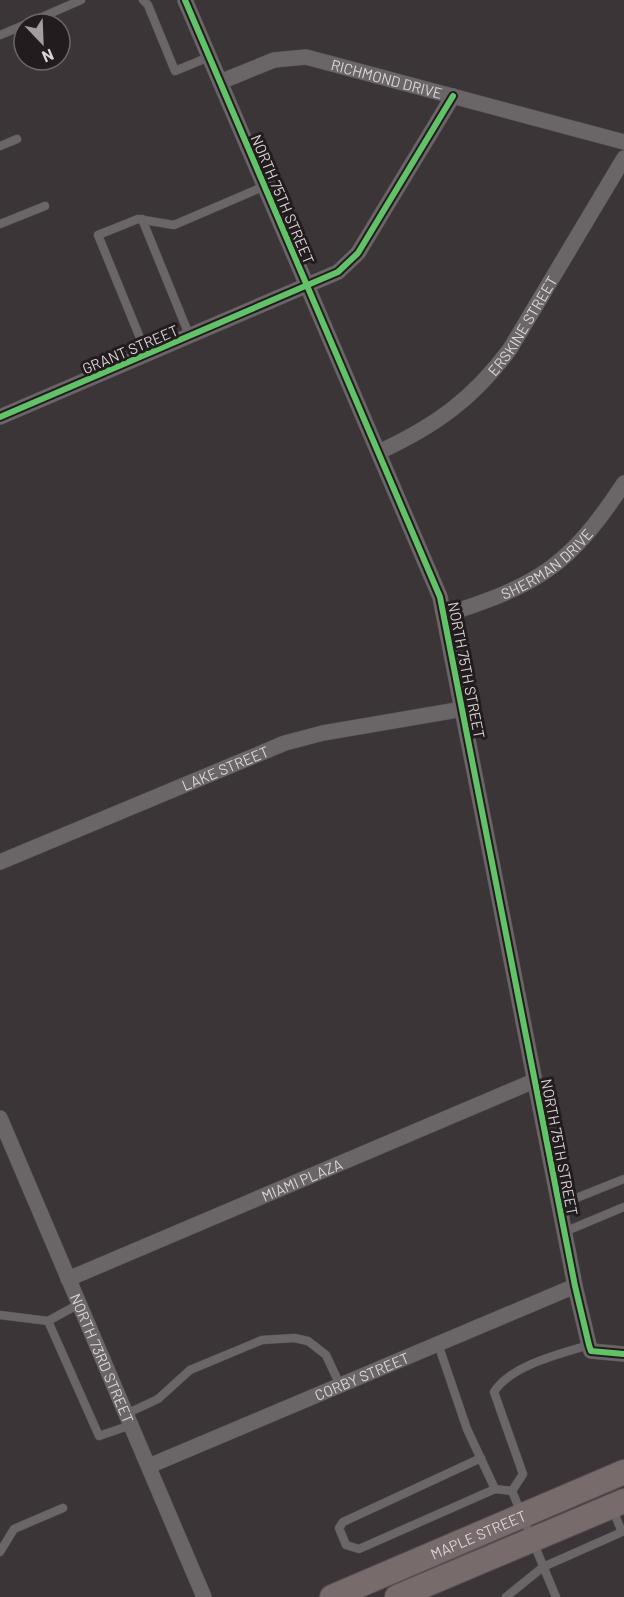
<svg xmlns="http://www.w3.org/2000/svg" width="624" height="1597" font-family="Barlow,sans-serif">
<style>
.lines{fill:none;stroke-linecap:round;stroke-linejoin:round}
.lane-casing{stroke:#575153;stroke-width:9}
.street-casing{stroke:#575153;stroke-width:16}
.primary-casing{stroke:#575153;stroke-width:26}
.lane{stroke:#6a6667;stroke-width:8}
.street{stroke:#6a6667;stroke-width:15}
.primary{stroke:#786b6c;stroke-width:24}
.cycleway-casing{stroke:#221c1e;stroke-width:10}
.cycleway{stroke:#61c268;stroke-width:6}
.labels{text-anchor:middle;dominant-baseline:central;stroke-width:6;stroke-linejoin:round;paint-order:stroke}
.street-label{font-size:15px;fill:#dcd4d6;stroke:#221c1e}
</style>
<rect width="100%" height="100%" fill="#3c3537"/>
<g class="lines">
<!-- lane casing -->
<g class="lane-casing">
<g id="lane">
<path d="M143 0 148 5 175 71 209 57"/>
<path d="M26 24 81 0"/>
<path d="M0 35 24 25"/>
<path d="M0 146 17 139"/>
<path d="M142 219 190 337"/>
<path d="M0 224 45 206"/>
<path d="M147 355 98 235 138 219 174 225 265 186"/>
<path d="M559 1205 624 1179"/>
<path d="M564 1232 624 1207"/>
<path d="M79 1304 48 1321 99 1436 131 1425"/>
<path d="M0 1315 48 1321"/>
<path d="M438 1344 467 1429 495 1489 512 1491"/>
<path d="M126 1414 158 1399 190 1370 262 1340 294 1338 308 1341 326 1355 340 1385"/>
<path d="M481 1458 343 1522 339 1528 346 1545 359 1549 495 1489"/>
<path d="M0 1552 14 1529 63 1508"/>
<path d="M506 1597 543 1567 622 1532 612 1508"/>
<path d="M556 1597 512 1491 523 1474 494 1392C511 1365 560 1354 589 1345"/>
</g>
</g>
<!-- street casing -->
<g class="street-casing">
<g id="street">
<path d="M185 0 440 597 575 1286 589 1345 591 1351 624 1354"/>
<path id="s1" d="M220 82 274 60 306 57 624 142"/>
<path d="M0 417 338 272 358 253 453 96"/>
<path id="s2" d="M379 452C435 426 473 399 510 349L624 158"/>
<path id="s3" d="M444 615C538 585 569 567 624 483"/>
<path id="s4" d="M0 862 285 743 323 733 463 709"/>
<path id="s5" d="M0 1118 204 1597"/>
<path id="s6" d="M68 1279 534 1081"/>
<path id="s7" d="M149 1466 575 1286"/>
</g>
</g>
<!-- primary casing -->
<g class="primary-casing">
<g id="primary">
<path id="s8" d="M332 1597 624 1472"/>
<path d="M397 1597 624 1501"/>
</g>
</g>
<!-- lane -->
<use href="#lane" class="lane"/>
<!-- street -->
<use href="#street" class="street"/>
<!-- primary -->
<use href="#primary" class="primary"/>
<!-- cycleway casing -->
<g class="cycleway-casing">
<g id="cycleway">
<path d="M185 0 440 597 575 1286 589 1345 591 1351 624 1354"/>
<path d="M0 417 338 272 358 253 453 96"/>
</g>
</g>
<!-- cycleway -->
<use href="#cycleway" class="cycleway"/>
</g>
<g class="labels">
<!-- street labels -->
<g class="street-label">
<text stroke="none"><textPath href="#s1" startOffset="174">RICHMOND DRIVE</textPath></text>
<text transform="translate(283 199) rotate(67)">NORTH 75TH STREET</text>
<text stroke="none"><textPath href="#s2" startOffset="195">ERSKINE STREET</textPath></text>
<text transform="translate(130 349) rotate(-23)">GRANT STREET</text>
<text stroke="none"><textPath href="#s3" startOffset="116">SHERMAN DRIVE</textPath></text>
<text transform="translate(467 670) rotate(79)">NORTH 75TH STREET</text>
<text stroke="none"><textPath href="#s4" startOffset="244">LAKE STREET</textPath></text>
<text transform="translate(560 1147) rotate(79)">NORTH 75TH STREET</text>
<text stroke="none"><textPath href="#s6" startOffset="254">MIAMI PLAZA</textPath></text>
<text stroke="none"><textPath href="#s5" startOffset="261">NORTH 73RD STREET</textPath></text>
<text stroke="none"><textPath href="#s7" startOffset="231">CORBY STREET</textPath></text>
<text stroke="none"><textPath href="#s8" startOffset="159">MAPLE STREET</textPath></text>
</g>
</g>
<!-- north arrow -->
<g transform="translate(42 42) rotate(157)"><circle r="28" fill="#221c1e" stroke="#6c6668" stroke-width="1.5"/>
<path d="M0-4.5L10 22L0 15L-10 22Z" fill="#a49c9e"/>
<text y="-9" font-size="16" font-weight="bold" text-anchor="middle" fill="#dcd4d6">N</text>
</g>
</svg>
